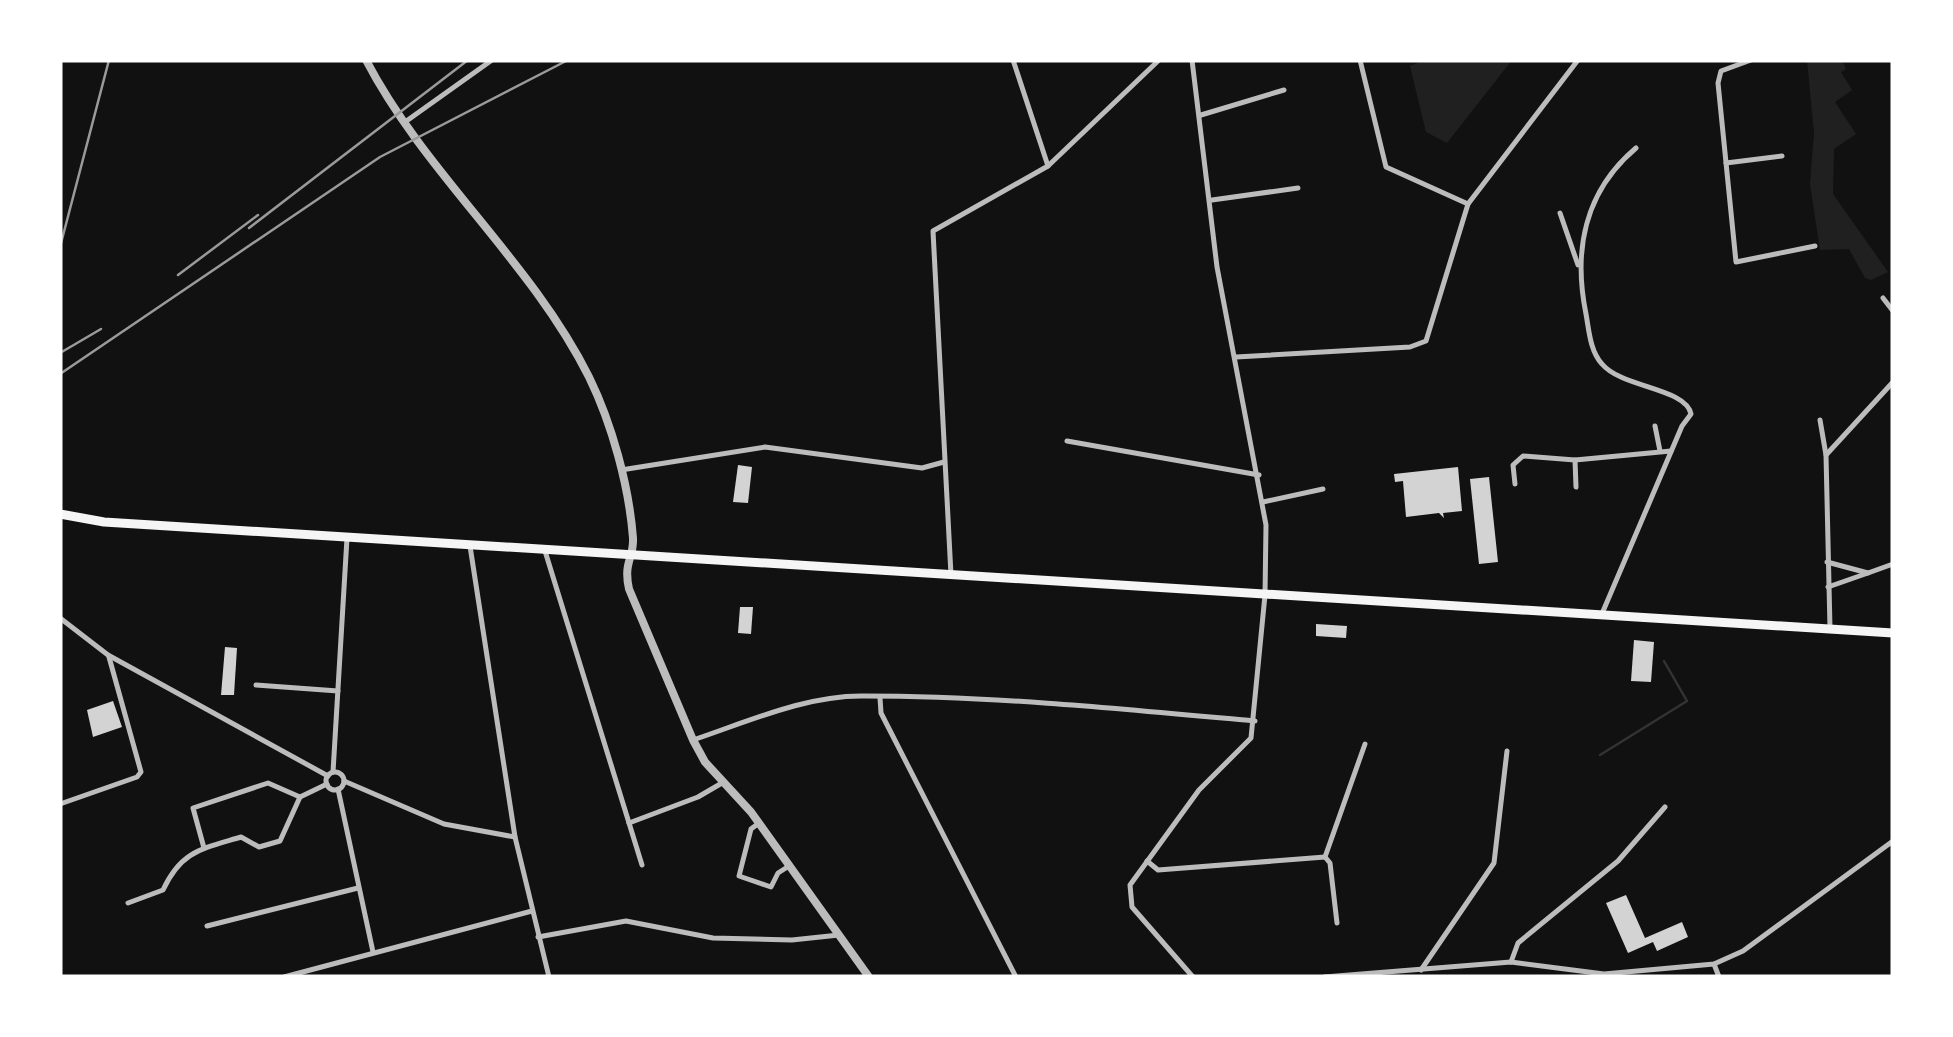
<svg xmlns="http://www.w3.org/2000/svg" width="1953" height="1037" font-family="Helvetica,sans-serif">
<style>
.green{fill:#202020}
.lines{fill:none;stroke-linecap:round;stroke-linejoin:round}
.stream{stroke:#333;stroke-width:2.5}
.building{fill:#d3d3d3}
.minor{stroke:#bcbcbc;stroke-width:5}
.tertiary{stroke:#bcbcbc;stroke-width:8}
.primary{stroke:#f5f5f5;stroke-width:9}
.rail{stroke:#9a9a9a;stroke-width:2.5}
</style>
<rect width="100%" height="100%" fill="#111"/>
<!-- green -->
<g class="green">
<path d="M1424 60H1512L1447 143 1426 132 1410 66Z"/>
<path d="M1807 60H1842L1846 69 1841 72 1852 90 1835 102 1856 134 1834 149 1833 194 1888 272 1871 280 1865 278 1849 249 1820 250 1810 184 1814 133Z"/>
</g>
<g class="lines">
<!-- stream -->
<path class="stream" d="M1600 755 1687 701 1664 661"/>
</g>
<!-- building -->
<g class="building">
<path d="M738 465 752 467 748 503 733 502Z"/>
<path d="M1458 467 1462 511 1443 513 1444 518 1439 513 1406 517 1403 481 1395 482 1394 474Z"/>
<path d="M1489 477 1498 562 1479 564 1470 479Z"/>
<path d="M740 607H753L751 634 738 633Z"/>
<path d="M1316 624 1347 626 1346 638 1316 636Z"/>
<path d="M1634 640 1654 642 1651 682 1631 681Z"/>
<path d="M225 647 237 648 234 695H221Z"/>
<path d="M113 701 122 727 93 737 87 710Z"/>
<path d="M1626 895 1645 938 1682 922 1688 937 1657 951 1653 942 1628 953 1606 903Z"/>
</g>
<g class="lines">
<!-- minor -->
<g class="minor">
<path d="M1013 60 1048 166"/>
<path d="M1192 60 1217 267 1266 525 1265 595 1251 738 1199 790 1130 885 1132 907 1193 977"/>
<path d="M1360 60 1386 167 1468 204"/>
<path d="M1751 60 1721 71 1718 83 1736 262 1815 246"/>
<path d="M1201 115 1284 90"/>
<path d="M405 122 492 60"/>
<path d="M1726 163 1782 156"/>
<path d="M1212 200 1298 188"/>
<path d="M1560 213 1578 265"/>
<path d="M1883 298 1893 311"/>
<path d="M1236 357 1410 347 1426 341 1468 204 1578 60"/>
<path d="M1820 420 1826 455 1830 628"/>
<path d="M1655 426 1660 451"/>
<path d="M1067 441 1259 475"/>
<path d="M1826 455 1893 382"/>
<path d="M1575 460 1576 487"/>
<path d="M621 470 765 447 922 468 944 462"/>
<path d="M1515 484 1513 465 1523 456 1575 460 1671 451"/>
<path d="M1263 502 1323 489"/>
<path d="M470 546 515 837 549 977"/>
<path d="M545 551 642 865"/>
<path d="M1827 562 1868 573 1893 564"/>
<path d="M951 575 933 231 1048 166 1159 60"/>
<path d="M1828 587 1868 573"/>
<path d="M1601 616 1682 426 1691 414C1686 388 1622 388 1602 364 1590 351 1589 330 1586 314 1573 250 1585 191 1636 148"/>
<path d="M60 618 108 655 328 776"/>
<path d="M256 685 338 691"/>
<path d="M880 698 881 713 1016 977"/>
<path d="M693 740C747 722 806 695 864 696 993 696 1125 709 1255 721"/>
<path d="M333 772 347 538"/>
<circle cx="335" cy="781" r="9"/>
<path d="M344 781 444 824 515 837"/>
<path d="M338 789 373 952"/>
<path d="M60 804 137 777 141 772 109 657"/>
<path d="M629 823 698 797 722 783"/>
<path d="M759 823 751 829 739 876 771 887 778 873 789 866"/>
<path d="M204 848 193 808 268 783 300 797"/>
<path d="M1325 857 1365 744"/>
<path d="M1147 861 1158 870 1325 857 1330 863 1337 923"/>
<path d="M128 903 163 890C181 851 201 849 241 837L259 847 280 841 300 797 327 784"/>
<path d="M207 926 358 888"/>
<path d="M538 937 626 921 713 938 792 940 839 935"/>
<path d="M1511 962 1518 943 1618 861 1665 807"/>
<path d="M1714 964 1719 977"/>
<path d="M1421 970 1494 863 1507 751"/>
<path d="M284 977 532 911"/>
<path d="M1324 977 1511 962 1604 974 1714 964 1743 951 1893 841"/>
</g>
<!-- tertiary -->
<path class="tertiary" d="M366 60C426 175 531 261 589 377 612 424 629 486 633 538 634 558 623 562 629 589L693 740 705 762 751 812 869 977"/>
<!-- primary -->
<path class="primary" d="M60 514 104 522 1893 633"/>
<!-- rail -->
<g class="rail">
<path d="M249 228 468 60"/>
<path d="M60 247 109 60"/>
<path d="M178 275 258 215"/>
<path d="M60 353 101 329"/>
<path d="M60 374 380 157 568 60"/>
</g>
</g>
<!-- border -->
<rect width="1953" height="1037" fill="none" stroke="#ffffff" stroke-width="125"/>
</svg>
